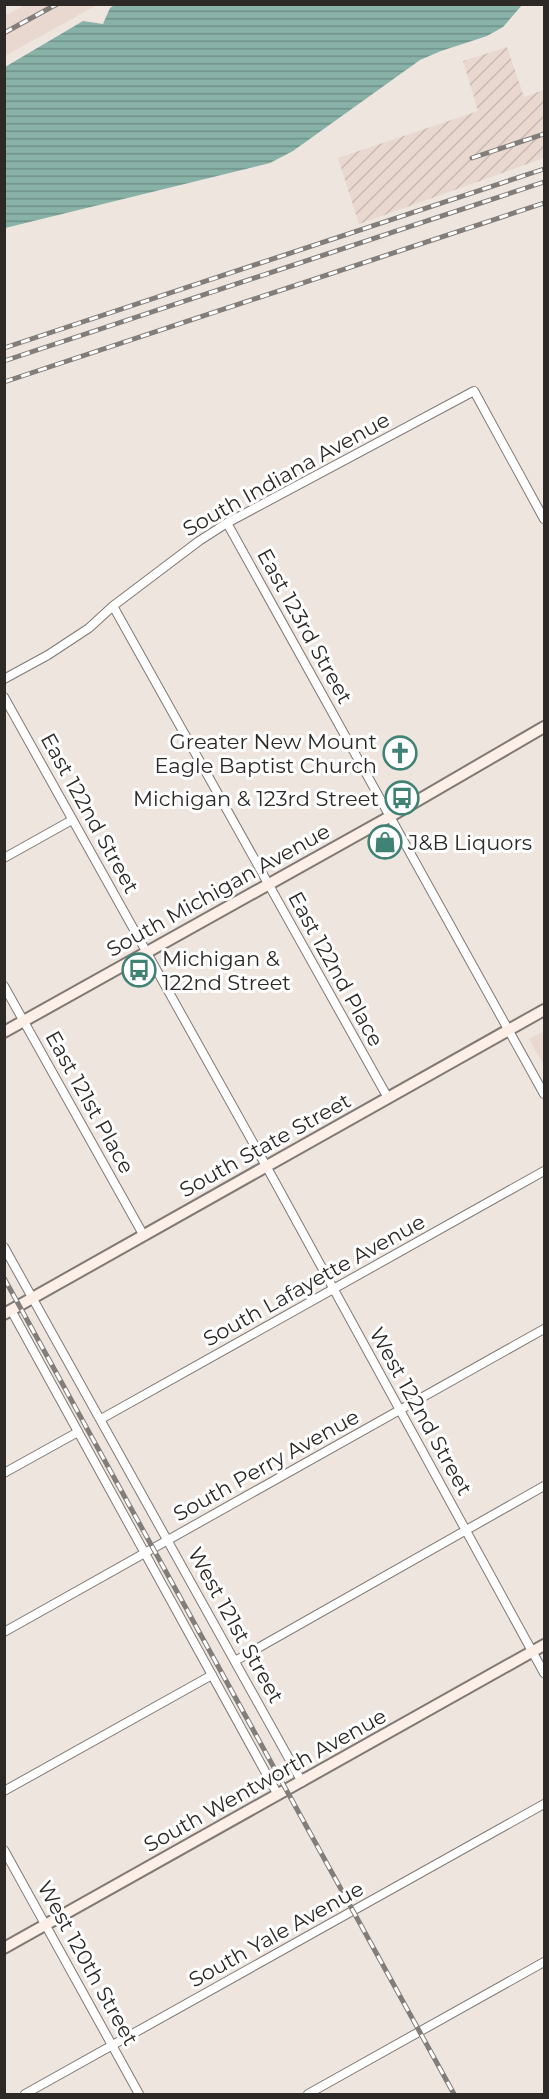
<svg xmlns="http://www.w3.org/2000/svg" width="549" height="2099" font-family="Montserrat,sans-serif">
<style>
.built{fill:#e9d8cf}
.industrial{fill:url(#industrial-furrows)}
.water{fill:url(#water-rules)}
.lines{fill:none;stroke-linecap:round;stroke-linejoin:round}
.street-casing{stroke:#817974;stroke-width:10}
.secondary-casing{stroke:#817974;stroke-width:14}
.street{stroke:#fff;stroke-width:8}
.secondary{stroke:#fcefe7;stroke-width:10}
.rail-casing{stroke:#827d79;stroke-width:5}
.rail{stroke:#fff;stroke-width:3;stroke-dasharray:9;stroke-linecap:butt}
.labels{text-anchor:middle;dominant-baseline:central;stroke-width:6;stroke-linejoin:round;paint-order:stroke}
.street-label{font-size:21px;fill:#2c2927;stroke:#fff}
.poi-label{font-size:21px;fill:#2c2927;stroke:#fff;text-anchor:end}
</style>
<defs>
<pattern id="industrial-furrows" width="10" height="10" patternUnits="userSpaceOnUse" patternTransform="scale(1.5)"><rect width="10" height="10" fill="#e9d8cf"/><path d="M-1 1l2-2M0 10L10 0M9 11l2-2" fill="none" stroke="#c8b9b2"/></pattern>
<pattern id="water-rules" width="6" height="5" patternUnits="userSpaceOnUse" patternTransform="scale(1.5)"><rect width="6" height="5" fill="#88b1a7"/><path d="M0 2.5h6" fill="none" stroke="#6f9088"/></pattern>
</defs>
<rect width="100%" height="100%" fill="#eee5df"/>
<!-- built -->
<g class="built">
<path d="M25 5V4L97 5 5 56V16Z"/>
<path d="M544 1031V1066L529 1039Z"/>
</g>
<!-- industrial -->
<path class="industrial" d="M507 47 524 97 544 90V158L359 224 338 158 478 111 463 61Z"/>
<!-- water -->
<path class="water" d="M116 4H522V5L503 27 487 36 441 51 420 60 293 151 270 163 5 228V67L83 21 103 24 110 8Z"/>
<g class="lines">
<!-- street casing -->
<g class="street-casing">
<g id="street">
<path d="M227 523 544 1094"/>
<path d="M113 606 388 1098"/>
<path d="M4 679 48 655 89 628 113 606 199 541 227 523 474 391 544 519"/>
<path d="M4 697 275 1182 544 1673"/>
<path d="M4 858 72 820"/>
<path d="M4 986 144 1236"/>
<path d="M4 1247 302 1782"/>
<path d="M11 1310 278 1795"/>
<path d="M101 1419 544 1171"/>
<path d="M4 1473 78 1432"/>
<path d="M4 1632 544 1329"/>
<path d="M235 1661 544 1486"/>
<path d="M4 1791 212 1675"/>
<path d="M4 1850 139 2094"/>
<path d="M25 2094 544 1804"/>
<path d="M308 2094 544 1962"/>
</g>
</g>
<!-- secondary casing -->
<g class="secondary-casing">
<g id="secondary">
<path d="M4 1032 391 816 544 727"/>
<path d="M4 1314 544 1010"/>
<path d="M4 1948 544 1645"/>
</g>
</g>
<!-- street -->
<use href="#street" class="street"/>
<!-- secondary -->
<use href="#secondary" class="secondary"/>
<!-- rail casing -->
<g class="rail-casing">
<g id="rail">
<path d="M4 33 57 4"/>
<path d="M472 158 544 134"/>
<path d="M4 348 544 169"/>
<path d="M4 361 544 182"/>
<path d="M4 382 544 203"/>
<path d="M4 1278 454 2094"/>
</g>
</g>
<!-- rail -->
<use href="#rail" class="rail"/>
</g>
<!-- icons -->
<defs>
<g id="church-ring" transform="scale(1.725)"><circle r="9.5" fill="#fff" stroke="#408274" stroke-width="1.5"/><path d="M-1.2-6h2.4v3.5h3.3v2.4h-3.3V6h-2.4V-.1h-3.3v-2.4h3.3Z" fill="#408274"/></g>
<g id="bus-ring" transform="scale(1.725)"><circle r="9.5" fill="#fff" stroke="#408274" stroke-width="1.5"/><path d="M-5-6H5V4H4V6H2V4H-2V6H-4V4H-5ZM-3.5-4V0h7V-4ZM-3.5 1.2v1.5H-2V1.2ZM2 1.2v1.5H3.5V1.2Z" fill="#408274"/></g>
<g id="shop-ring" transform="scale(1.725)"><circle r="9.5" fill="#fff" stroke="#408274" stroke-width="1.5"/><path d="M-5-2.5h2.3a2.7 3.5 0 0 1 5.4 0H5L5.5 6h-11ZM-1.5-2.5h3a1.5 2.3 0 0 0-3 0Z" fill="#408274"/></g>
</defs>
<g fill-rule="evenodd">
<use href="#church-ring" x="400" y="753"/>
<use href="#bus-ring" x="402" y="798"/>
<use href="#shop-ring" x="385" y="842"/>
<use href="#bus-ring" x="139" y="970"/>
</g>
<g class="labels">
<!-- street labels -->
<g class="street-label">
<text transform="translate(286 474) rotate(-29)">South Indiana Avenue</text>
<text transform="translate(305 626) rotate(61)">East 123rd Street</text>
<text transform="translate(90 813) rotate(61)">East 122nd Street</text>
<text transform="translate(218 890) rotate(-29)">South Michigan Avenue</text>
<text transform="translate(336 969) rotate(61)">East 122nd Place</text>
<text transform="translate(90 1102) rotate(61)">East 121st Place</text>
<text transform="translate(265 1145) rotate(-29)">South State Street</text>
<text transform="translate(314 1280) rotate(-29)">South Lafayette Avenue</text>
<text transform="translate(421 1411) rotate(61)">West 122nd Street</text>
<text transform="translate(266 1465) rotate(-29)">South Perry Avenue</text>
<text transform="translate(236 1625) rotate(61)">West 121st Street</text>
<text transform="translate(265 1780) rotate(-29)">South Wentworth Avenue</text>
<text transform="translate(276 1934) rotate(-29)">South Yale Avenue</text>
<text transform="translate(88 1963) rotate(61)">West 120th Street</text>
</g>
<!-- poi labels -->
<g class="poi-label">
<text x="377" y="741">Greater New Mount<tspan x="377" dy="24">Eagle Baptist Church</tspan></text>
<text x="379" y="798">Michigan &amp; 123rd Street</text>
<text x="408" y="842" text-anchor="start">J&amp;B Liquors</text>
<text x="162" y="958" text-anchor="start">Michigan &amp;<tspan x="162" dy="24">122nd Street</tspan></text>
</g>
</g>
<!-- border -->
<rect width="549" height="2099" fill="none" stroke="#2c2927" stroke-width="12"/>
</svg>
